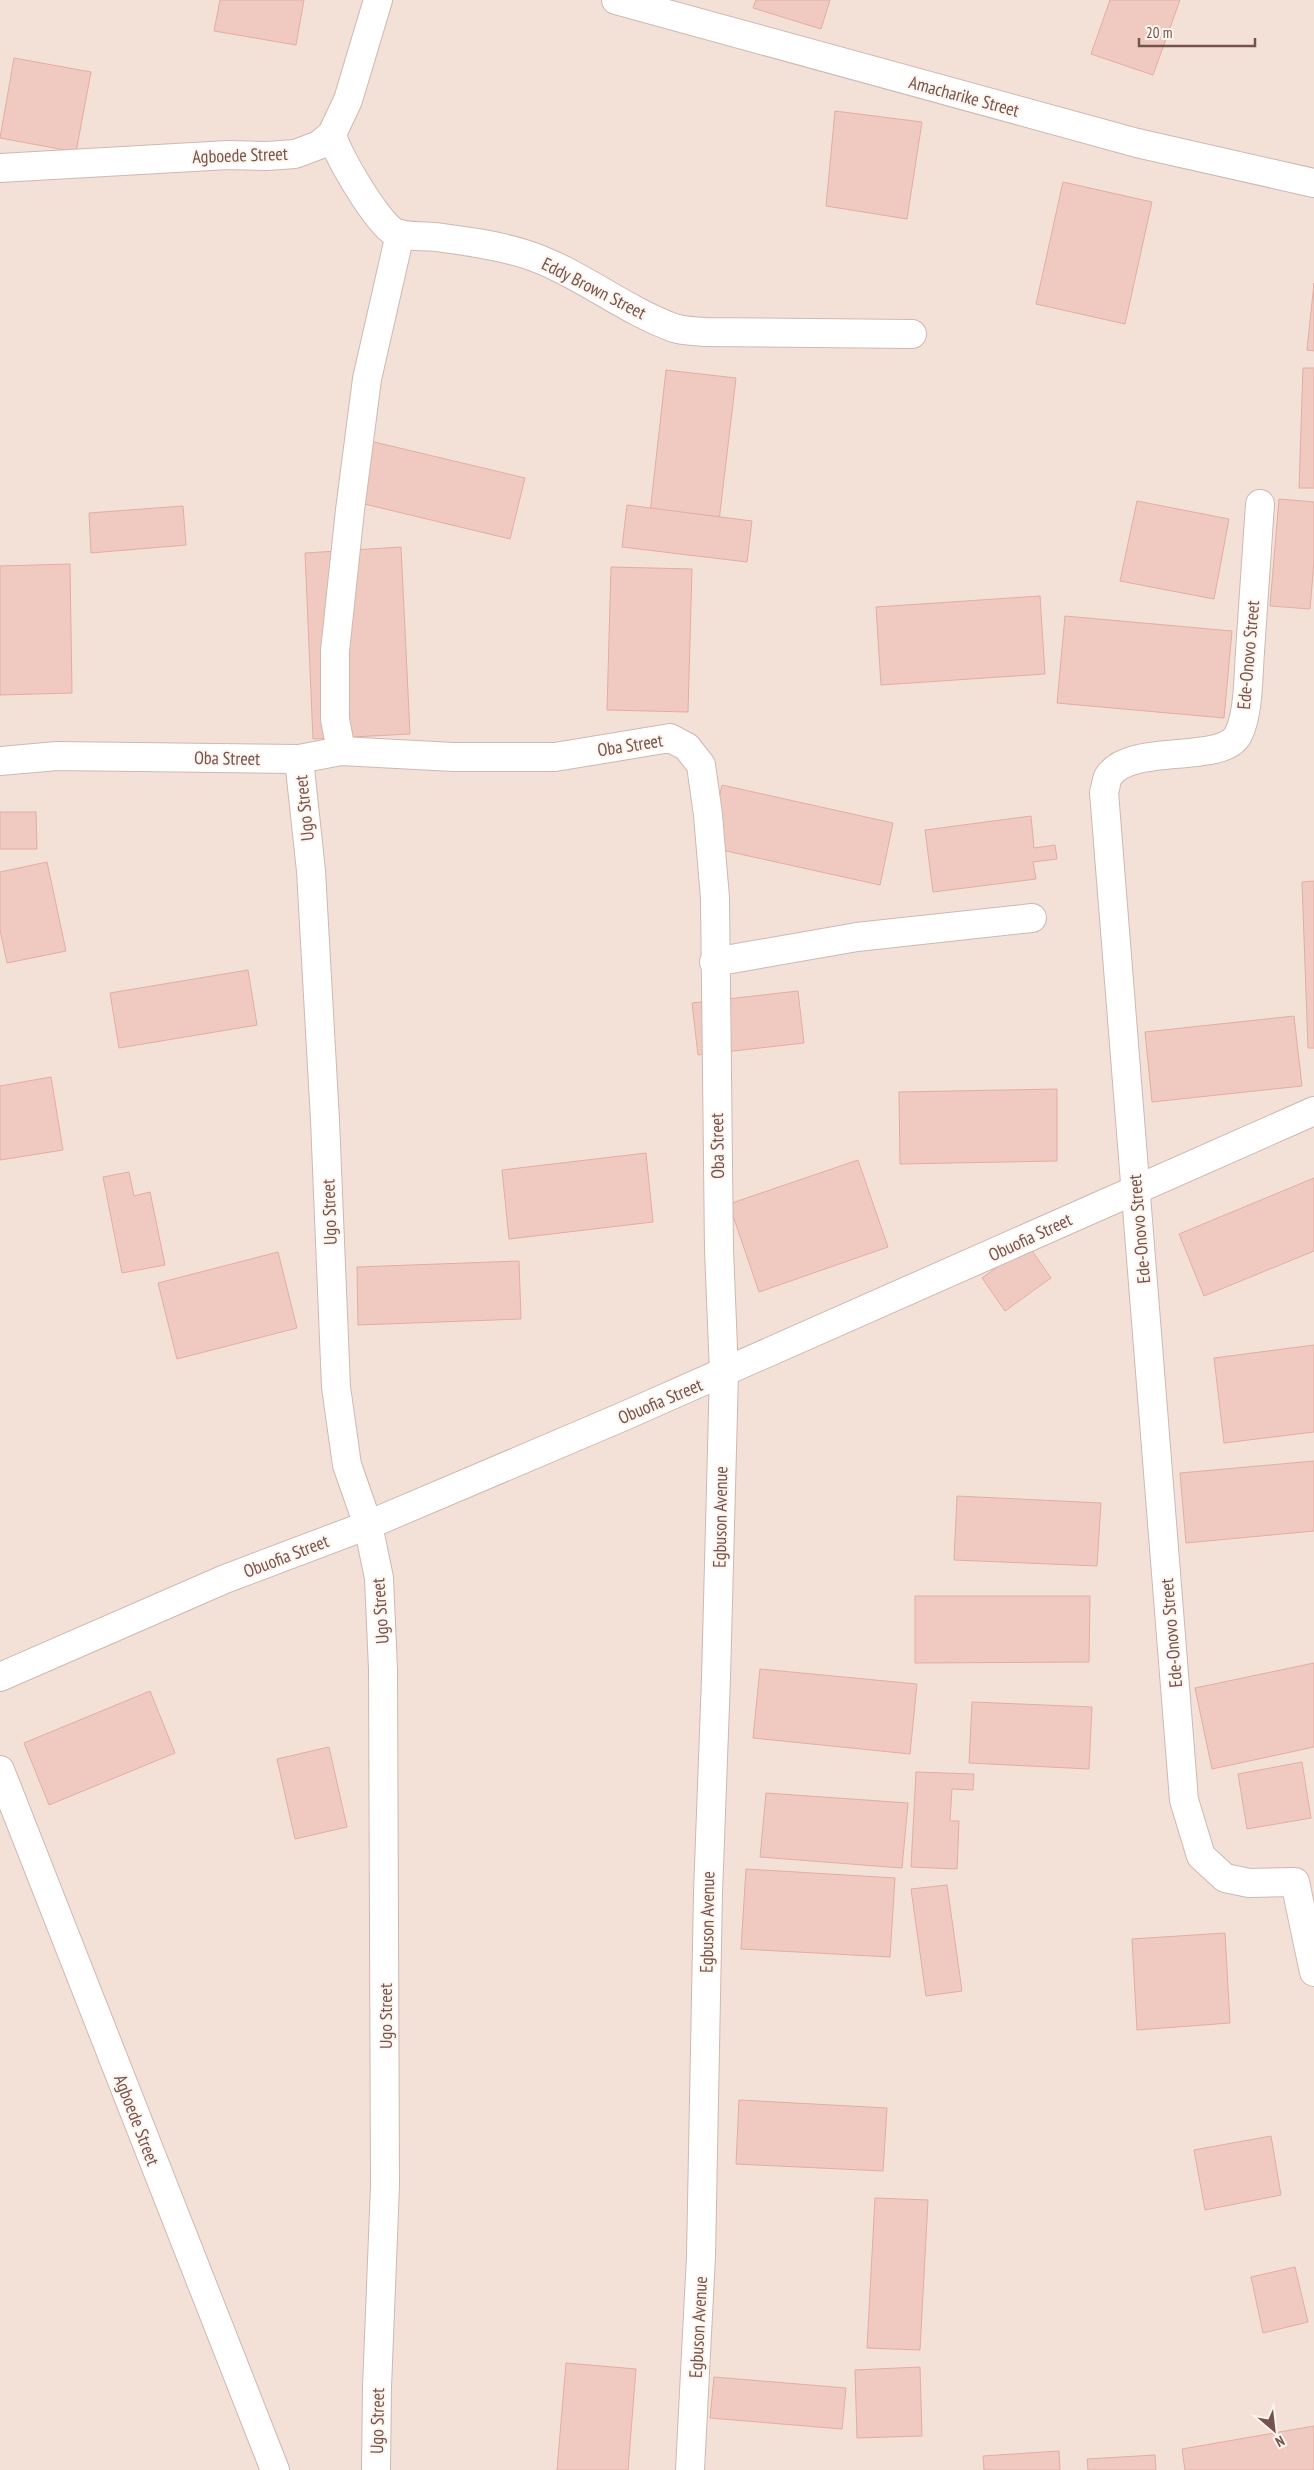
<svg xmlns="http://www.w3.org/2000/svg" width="1314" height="2470" font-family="'PT Sans Narrow',sans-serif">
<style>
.residential{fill:#f3e1d7}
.building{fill:#f0cac1;stroke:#e2ada2}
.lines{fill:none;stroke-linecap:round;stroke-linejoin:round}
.minor-casing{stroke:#cfb8b1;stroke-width:30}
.minor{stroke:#fff;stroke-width:28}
.labels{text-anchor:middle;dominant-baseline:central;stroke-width:4;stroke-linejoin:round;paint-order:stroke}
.street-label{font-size:18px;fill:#75534d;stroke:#fef5ef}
</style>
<rect width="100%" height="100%" fill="#fcf0e8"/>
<!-- residential -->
<rect class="residential" x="0" y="0" width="1314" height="2470"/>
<!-- building -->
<g class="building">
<path d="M220 0H304L296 45 214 31Z"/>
<path d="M756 0H830L821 29 753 8Z"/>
<path d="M1110 0H1180L1153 75 1091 54Z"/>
<path d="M14 58 91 72 76 152 0 138Z"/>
<path d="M835 111 922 122 907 219 826 206Z"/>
<path d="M1063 182 1152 202 1125 324 1036 304Z"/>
<path d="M1314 283V351L1307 350Z"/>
<path d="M1303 368H1314V488H1299Z"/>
<path d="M666 370 736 378 719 521 650 513Z"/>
<path d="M366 440 525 478 510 539 352 501Z"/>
<path d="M1279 499 1314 502V562L1310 609 1270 606Z"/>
<path d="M1137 501 1229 519 1214 599 1120 581Z"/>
<path d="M627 505 752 521 747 562 622 547Z"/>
<path d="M183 506 186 545 91 553 89 513Z"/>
<path d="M401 547 410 734 313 739 305 553Z"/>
<path d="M70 564 72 693 0 695V566Z"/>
<path d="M611 567 692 569 688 712 607 710Z"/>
<path d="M1040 596 1045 674 881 685 876 607Z"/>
<path d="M1065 616 1232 631 1224 718 1057 703Z"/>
<path d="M722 785 893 823 880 885 708 847Z"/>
<path d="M0 812H36L37 849H0Z"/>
<path d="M1031 816 1034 848 1055 845 1057 859 1033 862 1036 879 933 892 925 830Z"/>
<path d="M47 862 66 951 7 963 0 930V872Z"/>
<path d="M1314 881V1048H1308L1302 882Z"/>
<path d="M248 970 257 1025 119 1048 110 993Z"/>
<path d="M798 991 804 1043 698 1055 692 1003Z"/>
<path d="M1294 1016 1302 1086 1152 1102 1145 1032Z"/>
<path d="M51 1077 63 1150 0 1160V1086Z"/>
<path d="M1057 1089V1161L900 1164 899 1092Z"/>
<path d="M646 1153 653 1222 509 1239 502 1170Z"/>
<path d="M858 1160 888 1247 759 1292 729 1204Z"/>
<path d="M129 1172 134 1196 150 1192 165 1265 122 1273 103 1177Z"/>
<path d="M1314 1178V1251L1204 1296 1179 1234Z"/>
<path d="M1028 1245 1051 1278 1005 1311 982 1278Z"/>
<path d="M278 1252 297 1328 177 1359 158 1283Z"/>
<path d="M519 1261 521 1319 358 1325 357 1267Z"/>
<path d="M1314 1345V1432L1224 1443 1214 1358Z"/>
<path d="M1314 1461V1531L1186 1543 1180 1473Z"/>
<path d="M957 1496 1101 1503 1097 1566 954 1560Z"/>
<path d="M915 1596H1090L1089 1662 915 1663Z"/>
<path d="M1314 1663V1747L1212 1769 1195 1688Z"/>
<path d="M760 1669 917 1684 910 1754 753 1738Z"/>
<path d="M150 1691 175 1753 49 1805 24 1743Z"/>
<path d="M972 1702 1092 1707 1089 1769 969 1763Z"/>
<path d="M329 1747 347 1827 295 1839 277 1759Z"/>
<path d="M1302 1762 1311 1818 1247 1829 1238 1774Z"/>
<path d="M916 1772 974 1774 973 1790 952 1789 950 1821H959L957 1869 911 1867Z"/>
<path d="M766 1793 908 1803 902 1868 760 1857Z"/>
<path d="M746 1869 895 1878 890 1957 741 1949Z"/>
<path d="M947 1885 962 1991 926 1996 911 1889Z"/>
<path d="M1225 1933 1230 2023 1137 2030 1132 1939Z"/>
<path d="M739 2100 887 2108 883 2171 736 2164Z"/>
<path d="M1271 2136 1281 2195 1205 2210 1194 2150Z"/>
<path d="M875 2198 928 2200 920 2350 867 2348Z"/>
<path d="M1295 2267 1308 2322 1263 2333 1251 2277Z"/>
<path d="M566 2363 636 2369 628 2470H557Z"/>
<path d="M920 2367 922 2436 857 2438 855 2370Z"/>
<path d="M714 2377 846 2388 842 2429 710 2418Z"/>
<path d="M1314 2426V2470H1185L1182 2449Z"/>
<path d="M1059 2451 1060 2470H984L983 2456Z"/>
<path d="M1155 2455 1156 2470H1088L1087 2459Z"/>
</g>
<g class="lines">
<!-- minor casing -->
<g class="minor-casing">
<g id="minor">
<path d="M616 0 1137 143 1314 183"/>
<path d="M332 134C336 154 377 222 394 232 405 238 423 235 436 237 466 241 496 245 525 254 578 271 622 309 674 328 683 331 694 331 704 332L912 334"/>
<path d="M0 168 228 155 267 156 295 154 319 145 332 134 348 100 378 0"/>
<path d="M1260 504C1257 554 1253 603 1250 652 1248 677 1249 713 1238 735 1222 765 1129 742 1108 777 1106 781 1106 787 1104 792L1184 1800 1201 1856 1225 1878 1249 1883 1295 1882 1314 1972"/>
<path d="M341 751 335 719V651L350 510 367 379 400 234"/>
<path d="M299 759 311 871 325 1120 336 1387 347 1465 368 1525 379 1578 383 1669 385 2186 377 2387 376 2470"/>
<path d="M0 761 57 756 299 759 341 751 453 757H555L670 738 687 747 701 765 708 815 715 898 719 1249 724 1373 716 1678 708 1893 701 2256 690 2470"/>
<path d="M714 962 857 937 1032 918"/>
<path d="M0 1677 225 1579 368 1525 622 1417 1314 1111"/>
<path d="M0 1770 275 2470"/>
</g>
</g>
<!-- minor -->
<use href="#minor" class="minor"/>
</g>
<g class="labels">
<!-- street labels -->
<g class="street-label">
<text transform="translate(964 96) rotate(15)">Amacharike Street</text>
<text transform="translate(240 155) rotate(-2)">Agboede Street</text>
<text transform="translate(594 288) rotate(27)">Eddy Brown Street</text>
<text transform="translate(1248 655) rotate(-85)">Ede-Onovo Street</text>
<text transform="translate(630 745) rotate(-9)">Oba Street</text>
<text transform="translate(227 758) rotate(1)">Oba Street</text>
<text transform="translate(304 808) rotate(-96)">Ugo Street</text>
<text transform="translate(717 1146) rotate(-91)">Oba Street</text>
<text transform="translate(329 1212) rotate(-92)">Ugo Street</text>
<text transform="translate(1139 1229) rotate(-95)">Ede-Onovo Street</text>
<text transform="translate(1030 1237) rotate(-25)">Obuofia Street</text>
<text transform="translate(660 1401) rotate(-23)">Obuofia Street</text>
<text transform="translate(720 1517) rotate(-89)">Egbuson Avenue</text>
<text transform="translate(286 1556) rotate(-21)">Obuofia Street</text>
<text transform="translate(380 1611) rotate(-94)">Ugo Street</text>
<text transform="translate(1171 1633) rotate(-95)">Ede-Onovo Street</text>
<text transform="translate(707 1922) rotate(-89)">Egbuson Avenue</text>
<text transform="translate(385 2016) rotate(-90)">Ugo Street</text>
<text transform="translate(137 2120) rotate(69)">Agboede Street</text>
<text transform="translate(698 2327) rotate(-87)">Egbuson Avenue</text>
<text transform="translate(377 2421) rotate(-89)">Ugo Street</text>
</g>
</g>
<!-- north arrow -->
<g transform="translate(1274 2430) rotate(152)" stroke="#fef5ef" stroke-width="4" paint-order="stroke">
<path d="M0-4L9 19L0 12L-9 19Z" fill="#75534d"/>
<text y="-8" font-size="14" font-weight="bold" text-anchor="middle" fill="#75534d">N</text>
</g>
<!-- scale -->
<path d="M1139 38v8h116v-8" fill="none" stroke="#75534d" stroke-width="2.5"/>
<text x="1146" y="38" font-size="15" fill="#75534d" stroke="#fef5ef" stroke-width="4" paint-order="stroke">20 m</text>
</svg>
